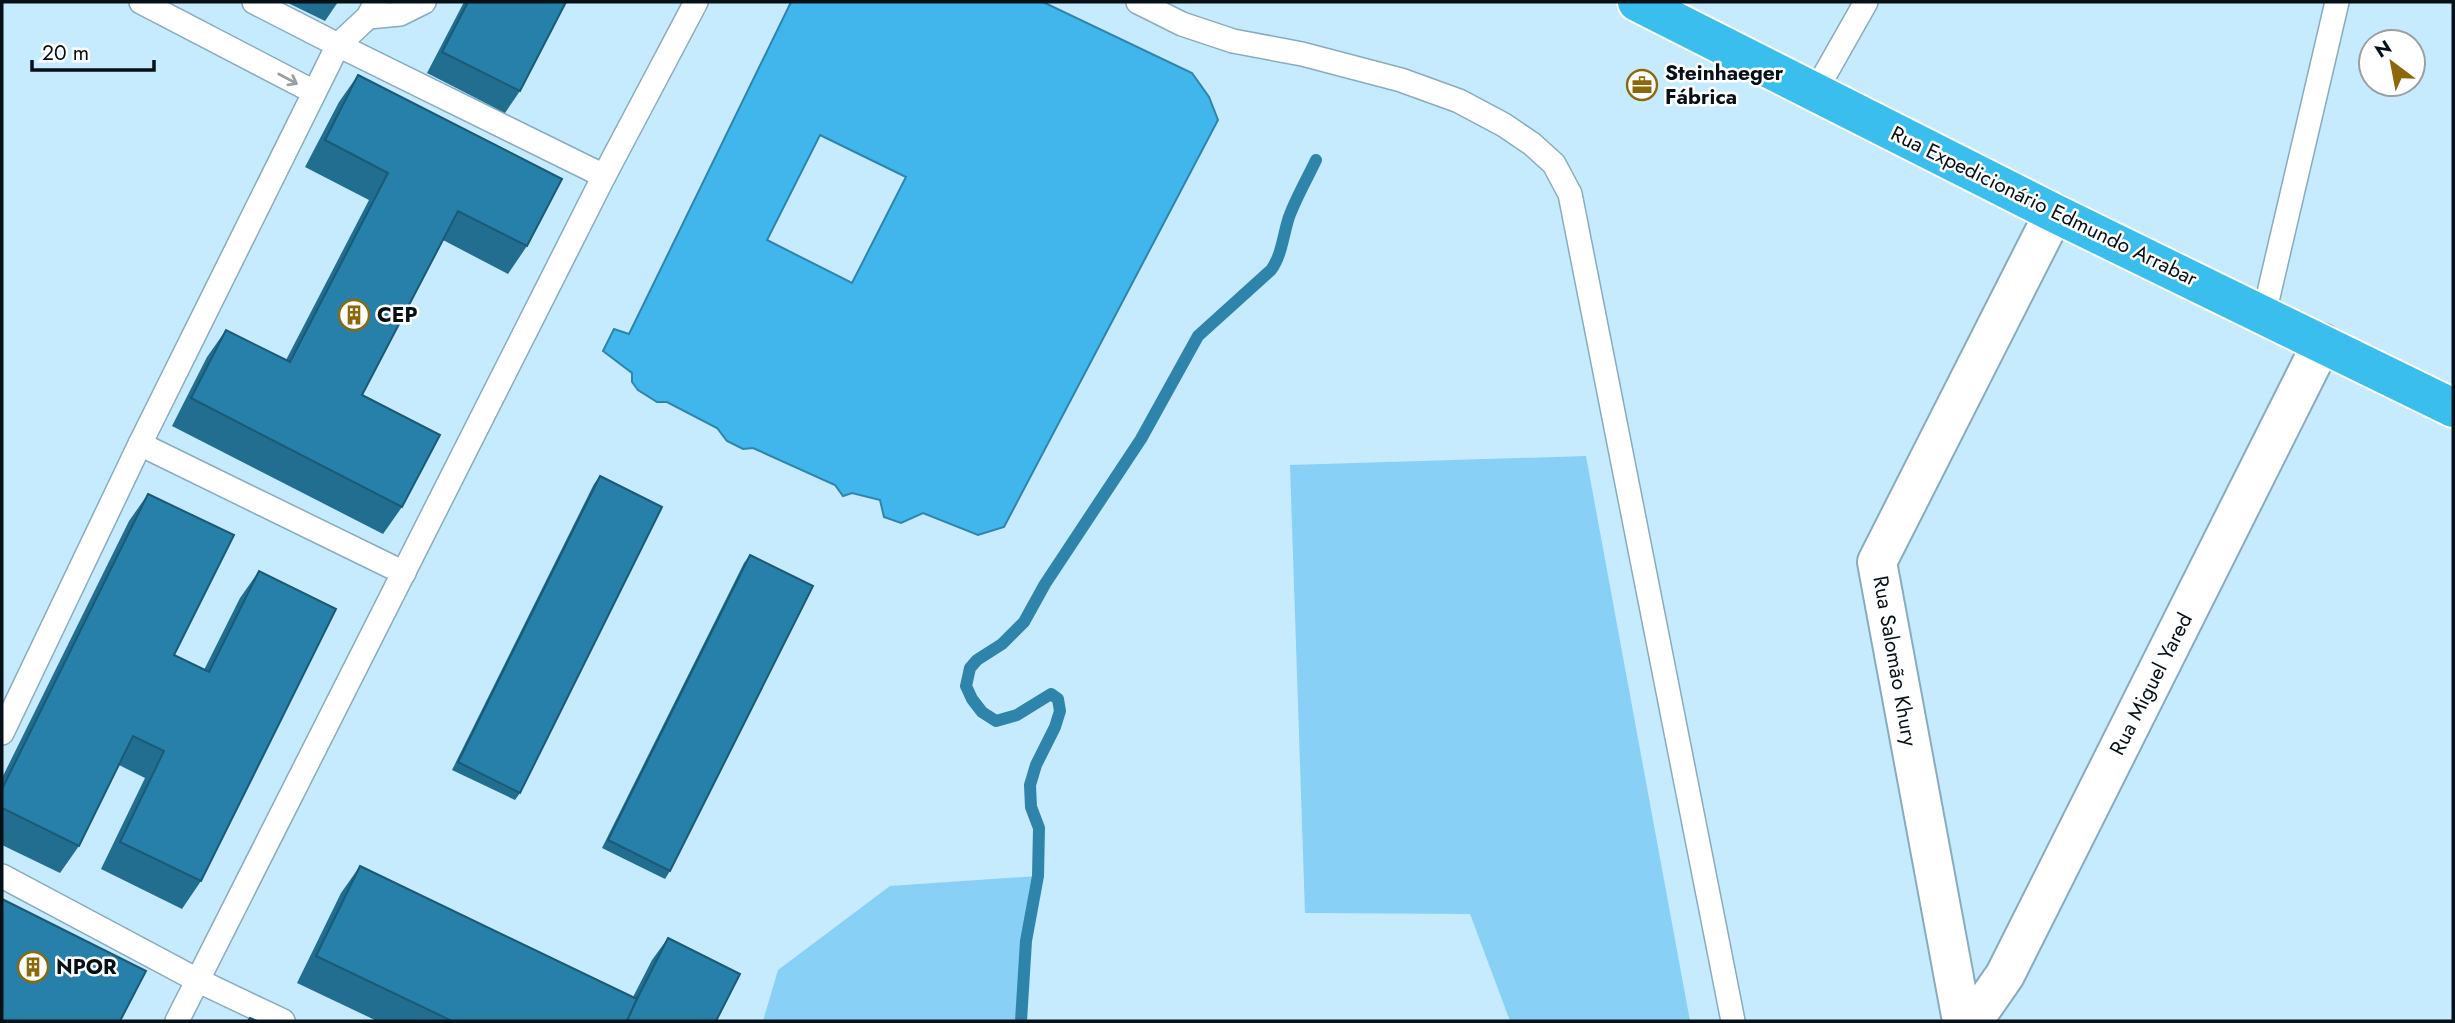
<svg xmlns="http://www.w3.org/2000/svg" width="2455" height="1023" font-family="Jost,sans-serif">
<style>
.green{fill:#88d0f6}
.water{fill:#41b6ec;stroke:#2f84ac;stroke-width:2;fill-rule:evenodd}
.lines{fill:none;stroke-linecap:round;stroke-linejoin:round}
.stream{stroke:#2f84ac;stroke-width:12}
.service-casing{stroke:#89abbe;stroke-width:26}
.minor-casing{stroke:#89abbe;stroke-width:42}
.trunk-casing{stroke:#fff;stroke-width:42}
.service{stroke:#fff;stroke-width:23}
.minor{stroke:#fff;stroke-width:38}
.trunk{stroke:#3abeee;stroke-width:38}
.wall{fill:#216e91}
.building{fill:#2680a9;stroke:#1b5a76;stroke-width:2}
.oneway{stroke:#9b9fa2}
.labels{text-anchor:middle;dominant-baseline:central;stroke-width:5;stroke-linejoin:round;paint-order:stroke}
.poi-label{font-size:21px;font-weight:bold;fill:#051017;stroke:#fff;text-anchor:start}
.street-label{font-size:21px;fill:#051017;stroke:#fff}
</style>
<rect width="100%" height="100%" fill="#c6eafe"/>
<!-- green -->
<g class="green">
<path d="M1586 456 1690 1021H1510L1470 914 1305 913 1290 465Z"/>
<path d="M1038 876 1026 941 1021 1021H763L778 970 890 886Z"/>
</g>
<!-- water -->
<path class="water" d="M791 2H1043L1192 73 1209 97 1218 120 1004 527 978 535 923 513 901 523 884 517 880 500 852 493 843 496 835 485 753 448 743 449 727 441 717 428 667 402H657L638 390 632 382V373L603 351 614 329 629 334ZM820 135 906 177 852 283 767 240Z"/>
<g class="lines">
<!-- stream -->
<path class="stream" d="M1021 1021 1026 941 1038 876 1039 828 1031 807 1030 785 1036 765 1055 727 1060 711 1058 699 1051 694 1017 715 996 721 982 712 972 699 966 686 970 668 977 660 1002 644 1024 622 1045 584 1141 439 1198 336 1271 270C1282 255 1283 235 1289 217 1296 198 1307 179 1316 160"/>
<!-- service casing -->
<g class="service-casing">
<g id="service">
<path d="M141 2 314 92"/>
<path d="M254 2 338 45 604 176"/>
<path d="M1138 2 1182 24 1233 41 1302 54 1401 80 1459 101 1504 125 1532 144 1554 164 1570 194 1733 1021"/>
<path d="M368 17 400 14 424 2"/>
<path d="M1815 92 1866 2"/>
<path d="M2264 314 2337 2"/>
<path d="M140 444 404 573"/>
<path d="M2 733 140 444 338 45 368 17 376 2"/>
<path d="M2 876 199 981 283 1021"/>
<path d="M177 1021 604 176 696 2"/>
</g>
</g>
<!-- minor casing -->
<g class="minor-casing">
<g id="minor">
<path d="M1962 1021 1877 562 2054 213"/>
<path d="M1973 1021 2005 975 2322 343"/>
</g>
</g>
<!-- trunk casing -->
<g class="trunk-casing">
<path id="trunk" d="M1637 2 2054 213 2453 408"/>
</g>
<!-- service -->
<use href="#service" class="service"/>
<!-- minor -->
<use href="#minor" class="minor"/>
<!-- trunk -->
<use href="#trunk" class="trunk"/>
</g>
<!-- wall -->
<g class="wall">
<path d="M286 2H338L325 21Z"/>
<path d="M464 2H566L520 91 505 113 427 73Z"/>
<path d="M358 75 527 246 508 274 443 240 362 395 402 507 383 534 172 426 207 357 226 330 286 360 369 200 305 167 339 102Z"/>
<path d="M600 476 520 793 515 800 452 770 594 484Z"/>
<path d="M148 494 174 655 204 670 240 598 259 571 201 881 182 909 101 869 145 778 119 765 79 846 60 873 2 845V778L129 521Z"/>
<path d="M750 555 670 871 665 879 602 848 744 563Z"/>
<path d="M360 866 633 997 652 960 668 938 716 1021H377L297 983 341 893Z"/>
</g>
<!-- building -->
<g class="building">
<path d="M468 2H566L520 91 442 52Z"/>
<path d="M358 75 562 179 527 246 458 211 362 395 440 435 402 507 191 398 226 330 290 362 388 173 325 140Z"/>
<path d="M600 476 662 507 520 793 458 762Z"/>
<path d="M148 494 234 535 174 655 209 672 259 571 336 609 201 881 120 842 164 751 133 736 79 846 2 808V789Z"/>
<path d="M750 555 813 586 670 871 608 840Z"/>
<path d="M360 866 637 999 627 1021H452L316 956Z"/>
<path d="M2 899 146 971 120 1021H2Z"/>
<path d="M668 938 740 974 716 1021H627L637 999Z"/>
<path d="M250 1018 257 1021H248Z"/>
</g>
<!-- one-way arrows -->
<defs><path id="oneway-shaft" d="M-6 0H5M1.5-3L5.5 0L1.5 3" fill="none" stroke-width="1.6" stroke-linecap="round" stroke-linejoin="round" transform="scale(1.75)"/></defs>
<use class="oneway" href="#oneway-shaft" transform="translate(288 79) rotate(28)"/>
<!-- icons -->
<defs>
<g id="office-ring" transform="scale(1.575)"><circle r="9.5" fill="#fff" stroke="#8d680b" stroke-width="1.5"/><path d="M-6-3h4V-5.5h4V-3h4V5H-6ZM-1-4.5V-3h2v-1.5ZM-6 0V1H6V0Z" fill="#8d680b"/></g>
<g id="building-ring" transform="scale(1.575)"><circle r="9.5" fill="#fff" stroke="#8d680b" stroke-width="1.5"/><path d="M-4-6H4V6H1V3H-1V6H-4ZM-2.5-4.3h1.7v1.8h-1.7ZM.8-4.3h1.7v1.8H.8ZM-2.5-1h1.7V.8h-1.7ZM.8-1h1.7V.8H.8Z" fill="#8d680b"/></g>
</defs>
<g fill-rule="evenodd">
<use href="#office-ring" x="1642" y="85"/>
<use href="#building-ring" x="354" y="315"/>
<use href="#building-ring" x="33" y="967"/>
</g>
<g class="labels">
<!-- poi labels -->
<g class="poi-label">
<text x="1665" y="73">Steinhaeger<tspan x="1665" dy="24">Fábrica</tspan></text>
<text x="377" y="315">CEP</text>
<text x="56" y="967">NPOR</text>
</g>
<!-- street labels -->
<g class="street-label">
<text transform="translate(2044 206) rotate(26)">Rua Expedicionário Edmundo Arrabar</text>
<text transform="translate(1895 661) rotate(80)">Rua Salomão Khury</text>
<text transform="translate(2151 684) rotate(-63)">Rua Miguel Yared</text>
</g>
</g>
<!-- border -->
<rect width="2455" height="1023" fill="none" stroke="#051017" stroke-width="7"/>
<!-- north arrow -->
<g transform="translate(2392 63) rotate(328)"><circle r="33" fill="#ffffff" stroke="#9b9fa2" stroke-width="2"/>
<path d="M0-5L12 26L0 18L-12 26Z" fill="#8d680b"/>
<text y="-10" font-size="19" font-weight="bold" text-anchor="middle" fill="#051017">N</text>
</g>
<!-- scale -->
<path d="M32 60v10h122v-10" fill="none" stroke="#051017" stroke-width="3.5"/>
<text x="42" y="60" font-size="21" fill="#051017" stroke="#ffffff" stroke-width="5" paint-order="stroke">20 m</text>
</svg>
